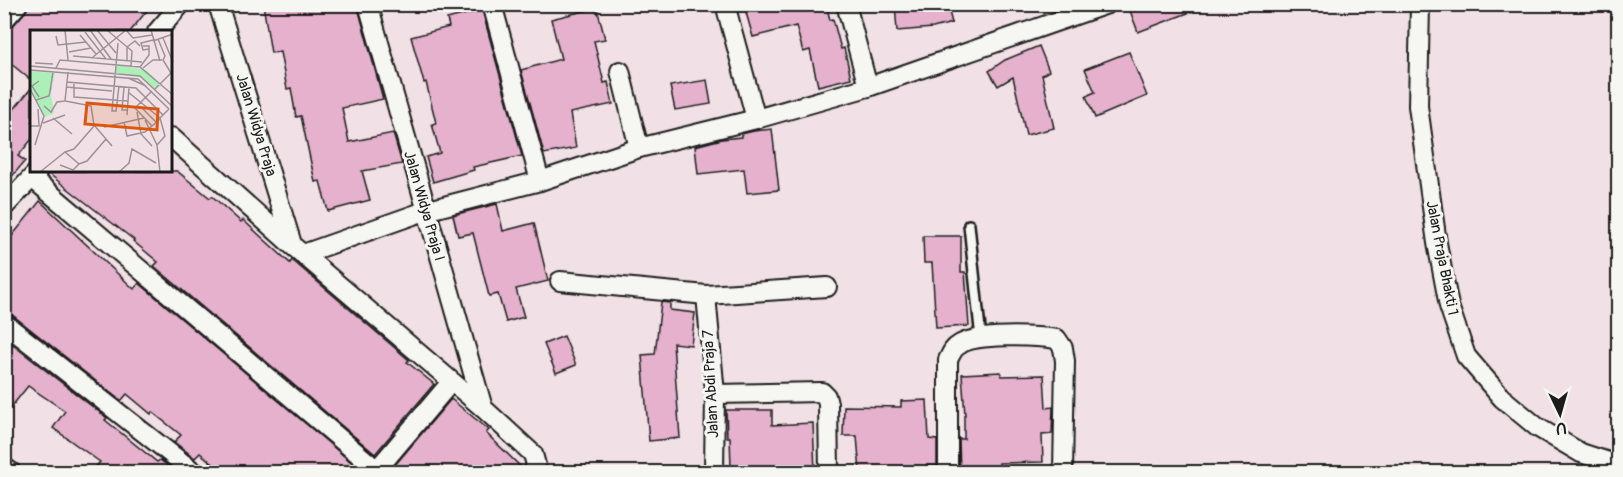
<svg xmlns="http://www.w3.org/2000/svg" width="1623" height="477" font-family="Pangolin,sans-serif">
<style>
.building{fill:#e5b1cd;stroke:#1c1c1c;stroke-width:1.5}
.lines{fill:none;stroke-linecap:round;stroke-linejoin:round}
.lane-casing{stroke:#1c1c1c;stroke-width:14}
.street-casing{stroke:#1c1c1c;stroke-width:22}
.lane{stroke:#f6f6f2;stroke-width:9}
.street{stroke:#f6f6f2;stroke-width:18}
.labels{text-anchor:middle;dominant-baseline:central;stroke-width:6;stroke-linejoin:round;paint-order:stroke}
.street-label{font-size:15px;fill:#1c1c1c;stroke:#f6f6f2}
.inset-road{fill:none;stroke:#9c9296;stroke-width:1.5}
.view{fill:#de560d;fill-opacity:0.15;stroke:#de560d;stroke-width:3}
.inset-edge{fill:none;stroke:#1c1c1c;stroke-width:3}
</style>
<rect width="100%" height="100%" fill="#f1e1e7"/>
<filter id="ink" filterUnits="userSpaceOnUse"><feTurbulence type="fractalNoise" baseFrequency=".0167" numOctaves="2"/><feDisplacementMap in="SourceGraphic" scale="12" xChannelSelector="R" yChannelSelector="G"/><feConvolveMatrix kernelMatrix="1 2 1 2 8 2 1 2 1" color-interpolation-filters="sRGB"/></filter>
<g filter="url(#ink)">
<!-- building -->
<g class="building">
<path d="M29 4H152L130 32H32V81L4 58V31L12 27 26 11Z"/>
<path d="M263 4H357L383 99 342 108 349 142 393 133 402 164 362 171 370 200 328 211 320 181 315 182 301 116 296 117 291 88 287 89 280 52 271 53Z"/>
<path d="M761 4H826L830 20 833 19 841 49 844 48 851 78 818 86 810 50 803 52 796 26 753 37 745 9Z"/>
<path d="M895 4H947L952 23 933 28 897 31Z"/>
<path d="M1139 4H1205L1206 6 1138 32 1129 8Z"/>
<path d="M597 8 605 39 594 41 604 83 608 82 613 104 570 113 576 148 544 154 521 70 561 59 551 19Z"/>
<path d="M482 10 522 156 473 167 474 170 433 182 426 157 440 153 432 124 436 123 426 82 424 83 411 37 449 27 447 19Z"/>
<path d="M1039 46 1049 71 1042 75 1054 128 1026 135 1013 77 998 86 989 71 1005 60Z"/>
<path d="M1129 52 1147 96 1095 118 1086 96 1095 92 1085 69Z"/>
<path d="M707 80 711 104 675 110 670 86Z"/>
<path d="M32 87V139L18 156 25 161 4 186V108L11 113Z"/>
<path d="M772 129 779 190 747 193 744 169 698 174 695 146 722 139 741 137V134L754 131Z"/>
<path d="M49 171H177L210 198 212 196 241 222 243 220 290 263 292 260 409 360 407 362 434 384 375 454 154 266 158 262 133 241 134 240 49 174Z"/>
<path d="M40 201 134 289 139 283 363 472H223L200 453 195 458 174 442 181 435 152 412 151 414 127 394 121 401 11 314 4 312V231L12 236Z"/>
<path d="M497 204 503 231 534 223 548 281 516 289 524 317 506 322 498 294 489 296 473 233 458 236 453 215Z"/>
<path d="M923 236H961V272H965L969 326 936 328 932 263H924Z"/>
<path d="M661 302 670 303V310L695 313 691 345 673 343 680 438 649 441 642 355 655 354Z"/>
<path d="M564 336 576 365 556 373 544 344Z"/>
<path d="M4 338 107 418 105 420 157 462 160 460 176 472H91L100 462 53 428 65 411 28 386 4 416Z"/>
<path d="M1001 372V376L1044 375 1046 408 1053 407 1052 434 1042 435 1043 462 999 463V472H960L959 439H964V415H965L962 374Z"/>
<path d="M451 399 489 430 486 433 522 468V472H389Z"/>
<path d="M927 400 929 439 937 440V466L884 468V472H860L857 436H843L844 406 901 407V401Z"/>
<path d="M726 410H772V425L813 423 815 472H775L774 466 731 467 730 437H727Z"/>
</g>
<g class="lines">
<!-- lane casing -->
<g class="lane-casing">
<path id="lane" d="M969 225 981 339"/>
</g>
<!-- street casing -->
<g class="street-casing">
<g id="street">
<path d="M218 4 292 244"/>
<path d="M368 4 483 408"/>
<path d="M492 4 540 181"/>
<path d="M725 4 756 119"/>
<path d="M846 4 868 87"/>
<path d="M1420 4 1418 106 1437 243 1449 306 1466 356 1502 398 1537 427 1581 453 1618 465"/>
<path d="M4 20 18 4"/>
<path d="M157 32 181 4"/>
<path d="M620 71 639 148"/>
<path d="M171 137 293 246 483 408 533 454 536 465 533 472"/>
<path d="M32 178 377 470"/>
<path d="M4 207 38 171"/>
<path d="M303 254 425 211 540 181 639 148 756 119 868 87 1107 4"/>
<path d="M560 281 706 295 827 287"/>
<path d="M706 295 715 394 714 472"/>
<path d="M4 323 194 472"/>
<path d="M715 394 822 392 826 396 828 404 829 472"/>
<path d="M4 467 11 472"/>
<path d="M375 472 451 382"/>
<path d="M948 472V360C951 354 953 348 959 345 975 333 1036 336 1057 339L1063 348 1065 361 1063 472"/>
</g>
</g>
<!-- lane -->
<use href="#lane" class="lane"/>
<!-- street -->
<use href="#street" class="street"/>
</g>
</g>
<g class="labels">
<!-- street labels -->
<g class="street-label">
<text transform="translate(256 125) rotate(73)">Jalan Widya Praja</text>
<text transform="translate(424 206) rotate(74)">Jalan Widya Praja I</text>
<text transform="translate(1442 258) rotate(79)">Jalan Praja Bhakti 1</text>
<text transform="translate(711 384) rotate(-93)">Jalan Abdi Praja 7</text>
</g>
</g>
<!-- overview -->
<g transform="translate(30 30)">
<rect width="142" height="142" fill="#f1e1e7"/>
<path d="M86 35 116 40 130 53 124 59 113 48 85 43ZM0 41 25 43 21 64 24 83 15 87 0 58Z" fill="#acefb9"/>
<path class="inset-road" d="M35 0 38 30M60 0 81 29M67 0 86 23M121 0 130 31M78 1 102 21 101 36M55 2 76 29M50 5 66 24M26 6 28 15 56 12M133 8 143 32M128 9 135 26 133 30 141 43M123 11 143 4M88 13 82 81H86L89 56M119 19 113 20 111 13 123 10M39 22 61 18M43 26 112 32M63 27 96 0 103 8 122 5M97 30V17L105 11 110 16M5 33 23 34M0 36 110 46 142 76M110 37 119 25V16H113M26 38 30 30 110 37 143 65M113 38 123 30H132M0 40 108 49 139 79M38 42 37 52 106 58 133 85M98 48 116 56M37 52 35 71 61 76 64 95 82 116M44 52V67L98 71M36 57 82 61M94 57 92 80H97M0 59 14 86 5 115M125 59 143 41M20 61 23 42M122 61 105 78 122 96M98 62 130 88M9 67 2 56 9 51M6 70 19 66 21 57M14 76 21 82 27 72 35 71M112 78 126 92M107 82 111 104 122 116M97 85 99 57M23 88 42 104M115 90 127 115M94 92 97 106 115 102 130 89M13 93 35 85M0 96H9L8 79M74 97 114 88M35 122 44 119 64 96M49 134 57 131 76 109M10 142 35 122 49 134 43 140 30 135M89 142 99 133 102 119 126 133M130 142 127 115 135 106 130 88 139 79"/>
<path class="view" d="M57 73 128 79 127 100 55 94Z"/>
<rect width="142" height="142" class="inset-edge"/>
</g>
<!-- margin -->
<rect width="1623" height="477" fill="none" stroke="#f6f6f2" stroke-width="24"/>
<rect x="12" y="12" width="1599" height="453" fill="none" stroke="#1c1c1c" stroke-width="2" filter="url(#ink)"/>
<!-- north arrow -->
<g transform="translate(1560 414) rotate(175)" stroke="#f6f6f2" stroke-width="4.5" paint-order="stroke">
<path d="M0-4.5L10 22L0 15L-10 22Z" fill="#1c1c1c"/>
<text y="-9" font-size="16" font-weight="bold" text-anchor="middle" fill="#1c1c1c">U</text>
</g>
</svg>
